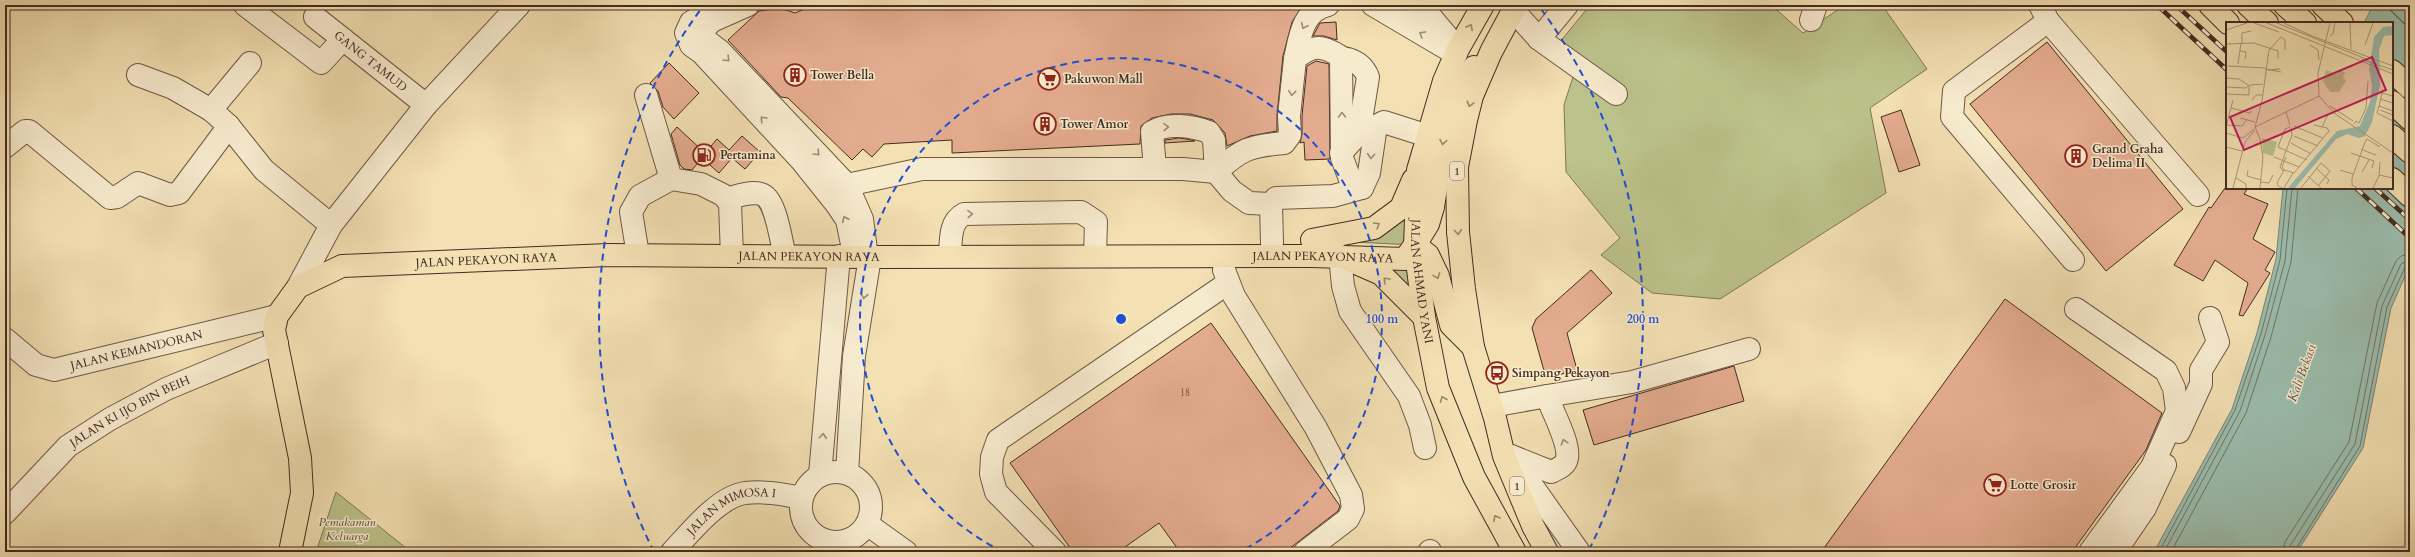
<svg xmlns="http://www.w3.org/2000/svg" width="2415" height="557" font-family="Cardo,serif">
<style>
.green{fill:#bcc28b;stroke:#807656}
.water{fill:#9bbdad;stroke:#798375}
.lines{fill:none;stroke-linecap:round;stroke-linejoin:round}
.shore{stroke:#707467;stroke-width:1}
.building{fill:#e4ac8f;stroke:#452b21}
.minor-casing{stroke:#705846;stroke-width:24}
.major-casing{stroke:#452b21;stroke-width:24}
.highway-casing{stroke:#452b21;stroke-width:24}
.minor{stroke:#f7ebce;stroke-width:22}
.major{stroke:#f3e0b3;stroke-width:22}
.highway{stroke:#f3e0b3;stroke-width:22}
.tram{stroke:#452b21;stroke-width:1}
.rail-casing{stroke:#452b21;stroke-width:4.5}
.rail{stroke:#f7ebce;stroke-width:3;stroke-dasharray:9;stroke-linecap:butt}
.oneway{stroke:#9e8b78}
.oneway2{stroke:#9c866a}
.ring{fill:none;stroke:#1d4ed8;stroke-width:2;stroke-dasharray:7 5}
.labels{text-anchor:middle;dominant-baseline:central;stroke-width:3;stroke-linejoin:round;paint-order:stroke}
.number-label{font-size:10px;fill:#6d4b3c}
.shield{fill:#f7ebce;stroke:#7a6555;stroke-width:1}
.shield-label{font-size:11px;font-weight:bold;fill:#452b21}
.street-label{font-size:12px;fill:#452b21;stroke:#f7ebce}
.poi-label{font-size:12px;font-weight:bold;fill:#452b21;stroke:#f7ebce;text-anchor:start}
.park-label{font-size:12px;font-style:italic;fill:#5d4936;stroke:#f7ebce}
.water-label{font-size:13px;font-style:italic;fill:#5a5044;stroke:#f7ebce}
.inset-road{fill:none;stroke:#ad9879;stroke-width:1}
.view{fill:#c2185b;fill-opacity:0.15;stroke:#c2185b;stroke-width:2}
.inset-edge{fill:none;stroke:#452b21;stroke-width:2}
.centre{fill:#1d4ed8;stroke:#f7ebce;stroke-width:2}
.ring-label{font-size:12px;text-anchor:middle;font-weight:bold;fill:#1d4ed8;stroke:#f7ebce;stroke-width:3;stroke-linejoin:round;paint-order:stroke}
</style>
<rect width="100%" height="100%" fill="#f3e0b3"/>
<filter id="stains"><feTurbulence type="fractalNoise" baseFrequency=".005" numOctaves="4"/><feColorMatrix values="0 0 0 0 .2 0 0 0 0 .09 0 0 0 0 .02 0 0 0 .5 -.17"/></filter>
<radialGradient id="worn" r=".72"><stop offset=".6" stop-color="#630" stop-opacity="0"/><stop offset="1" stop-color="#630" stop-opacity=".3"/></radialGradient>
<!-- green -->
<g class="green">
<path d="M1590 5H1771L1803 33 1845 5H1882L1927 69 1870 108 1886 193 1720 299 1652 293 1601 255 1620 238 1566 172 1564 105 1579 58 1560 42Z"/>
<path d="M1418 170 1424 317 1375 257 1415 245 1312 240 1374 228Z"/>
<path d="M336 492 411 552H316Z"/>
</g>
<!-- water -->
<path class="water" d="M2373 5H2410V265L2391 308 2363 448 2297 552H2154L2232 409 2257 333 2276 259 2283 188H2392V23H2364Z"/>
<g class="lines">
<!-- shore -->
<g class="shore">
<path d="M2159 552 2235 410 2261 334 2280 260 2287 188"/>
<path d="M2164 552 2240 411 2265 335 2285 261 2292 188"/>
<path d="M2171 552 2246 413 2271 337 2291 262 2298 188"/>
<path d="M2283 552 2285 542 2349 442 2377 303 2396 261 2401 256 2410 254"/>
<path d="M2289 552 2290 546 2355 444 2382 306 2401 264 2410 260"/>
<path d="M2294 552 2360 446 2387 307 2405 267 2410 265"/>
</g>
</g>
<!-- building -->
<g class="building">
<path d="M814 5H1303L1292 22 1283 56 1277 115V131L1250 136 1227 146 1225 133 1213 120 1190 114H1171L1152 118 1141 126 1140 144 952 153V140L884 144 872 157 863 149 852 160 788 98 781 97 728 40 759 11 781 8 795 13Z"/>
<path d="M1336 22 1337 40 1324 36H1313L1320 23Z"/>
<path d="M2047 42 2183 209 2106 271 1970 104Z"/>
<path d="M1316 61 1329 64 1330 159 1305 160 1304 142 1300 143 1302 134V116L1307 66Z"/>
<path d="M669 63 699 93 674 119 663 107 658 91 650 83Z"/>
<path d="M1901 110 1920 165 1899 172 1881 117Z"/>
<path d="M677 127 705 153 717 139 729 150 742 136 760 152 745 169 732 158 719 173 702 158 692 170 684 169 680 165 671 134Z"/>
<path d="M1179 138 1186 139 1195 141 1165 143V140Z"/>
<path d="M2225 188H2248L2244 194 2268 204 2253 239 2275 252 2265 270 2270 273 2243 316 2239 315 2248 283 2215 260 2203 281 2174 265 2209 207 2211 208Z"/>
<path d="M1591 270 1612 293 1567 333 1577 370 1546 378 1532 328 1536 319Z"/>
<path d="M2005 299 2162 413 2146 450 2072 552H1821Z"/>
<path d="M1211 323 1340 506 1338 511 1285 552H1180L1159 523 1118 552H1073L1010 463Z"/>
<path d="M1734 366 1744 401 1594 445 1583 410Z"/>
</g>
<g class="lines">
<!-- minor casing -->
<g class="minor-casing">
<g id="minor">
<path d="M245 5 321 63 343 39"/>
<path d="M748 5 712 21 702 30 707 41 720 51 847 185 862 219 867 257"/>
<path d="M1373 5 1456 54"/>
<path d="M1412 5 1430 16 1457 48"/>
<path d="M1567 5 1539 39 1616 94"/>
<path d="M2040 5 2048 21 2198 195"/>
<path d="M1513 10 1539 39"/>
<path d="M708 13 691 22 686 33 691 45 702 53 801 160 837 205 847 220 852 244"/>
<path id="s1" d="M315 17 426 105"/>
<path d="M1811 20 1816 5"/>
<path d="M2048 21 1954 91 1952 117 2073 260"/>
<path d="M1295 59C1300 37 1302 11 1328 5"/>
<path d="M138 75 173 88 211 110 228 125 264 170 331 225"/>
<path d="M646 95 671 179"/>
<path d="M211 110 250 63"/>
<path d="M5 147 25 131H29L110 198 117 197 138 183 170 195 179 193 229 126"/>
<path d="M1341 153 1359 133 1368 77C1364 67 1358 62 1348 59L1342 67"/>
<path d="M1155 169 1152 132C1167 122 1192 126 1209 132L1214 140 1216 172 1232 191 1249 203 1271 204"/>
<path d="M847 185 922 169H1183L1216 172C1241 149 1250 146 1284 143L1290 135 1289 116 1295 59C1313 44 1322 45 1341 57L1342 158 1350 179 1362 188"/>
<path d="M727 199C737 196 750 191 761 194 776 198 781 242 785 256"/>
<path d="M1272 243 1271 204 1276 198 1333 196 1362 188 1369 173 1376 126 1384 122 1428 136"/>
<path d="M638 255 631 212 640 196 671 179 701 184 723 195 730 203 732 256"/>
<path d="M950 256C951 241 949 222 964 214L1081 212 1096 222 1095 255"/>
<path d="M1340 256 1343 286 1350 311 1409 396 1420 425 1425 448"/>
<path d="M1224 270 1234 296 1316 428 1351 495 1353 509 1348 519 1305 552"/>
<path d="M298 287 331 225 426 105 519 5"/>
<path d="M2076 309 2166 371 2174 388 2177 411 2152 467 2090 552"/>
<path id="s2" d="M5 339 36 365 54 370 277 316"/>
<path d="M1547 396 1632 382 1749 349"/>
<path d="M1492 406 1547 396C1552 411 1570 443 1567 458 1566 466 1557 469 1551 472L1511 456"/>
<path d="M2179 432 2201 384V370L2218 342 2210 318"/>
<path d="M1511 456 1579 552"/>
<circle cx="836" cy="507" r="35"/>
<path d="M847 473 854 356 870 257"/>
<path d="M820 475 839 256"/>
<path id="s3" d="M5 513 68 446 110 419 166 389 277 343"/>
<path d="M867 524 906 552"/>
<path id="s4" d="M672 552C690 533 718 497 745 493 763 491 784 494 801 498"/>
<path d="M1055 552 996 492 991 474 992 457 998 440 1228 283"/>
<path d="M1429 552 1430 551"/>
<path d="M2115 552 2145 508 2165 465"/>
</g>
</g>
<!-- major casing -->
<g class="major-casing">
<g id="major">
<path id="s5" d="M290 552 302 493 300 458 274 330 277 316 298 287 342 266 608 255 870 257 1311 256 1405 259 1415 245"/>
</g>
</g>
<!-- highway casing -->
<g class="highway-casing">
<g id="highway">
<path id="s6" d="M1483 5 1458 49 1444 81 1428 136 1418 170 1415 245 1424 317 1438 388 1474 477 1515 552"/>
<path d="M1516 5 1491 52 1472 96 1466 120 1457 167 1458 232 1464 289 1473 347 1495 418 1504 456 1533 526 1547 552"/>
<path d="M2210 5 2228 23"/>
<path d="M2248 5 2267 23"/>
<path d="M2285 5 2305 23"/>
<path d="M2323 5 2342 23"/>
<path d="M2392 71 2410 88"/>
<path d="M2392 102 2410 119"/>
<path d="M2392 136 2410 152"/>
<path d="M2392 179 2410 196"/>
<path d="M1420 237 1428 224 1433 207 1445 129 1456 94 1474 67"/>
<path d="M1312 240 1374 228 1401 208 1413 180"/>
<path d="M1415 245 1428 255 1438 276 1451 325 1473 347"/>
<path d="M1340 256 1381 274 1424 317"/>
</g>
</g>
<!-- minor -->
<use href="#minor" class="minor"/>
<!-- major -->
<use href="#major" class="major"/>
<!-- highway -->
<use href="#highway" class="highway"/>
<!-- tram -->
<path class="tram" d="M2385 5 2410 29"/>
<!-- rail casing -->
<g class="rail-casing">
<g id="rail">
<path d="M2157 5 2227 70"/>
<path d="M2176 5 2227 52"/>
<path d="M2356 188 2410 238"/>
<path d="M2375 188 2410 220"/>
</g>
</g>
<!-- rail -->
<use href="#rail" class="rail"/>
</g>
<!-- one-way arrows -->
<defs><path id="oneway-chevron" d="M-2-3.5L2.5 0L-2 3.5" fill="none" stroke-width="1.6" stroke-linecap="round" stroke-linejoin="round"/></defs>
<g class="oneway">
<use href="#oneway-chevron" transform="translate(1304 26) rotate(115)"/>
<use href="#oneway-chevron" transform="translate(1422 34) rotate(-150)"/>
<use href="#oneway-chevron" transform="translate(727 59) rotate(46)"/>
<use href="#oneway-chevron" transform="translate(1292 93) rotate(96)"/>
<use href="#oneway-chevron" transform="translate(1342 115) rotate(-91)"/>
<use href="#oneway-chevron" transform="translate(763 119) rotate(-133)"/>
<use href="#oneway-chevron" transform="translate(1166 127) rotate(-2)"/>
<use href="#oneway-chevron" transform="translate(817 153) rotate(46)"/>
<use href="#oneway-chevron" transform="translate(1371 156) rotate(95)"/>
<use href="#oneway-chevron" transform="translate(970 214) rotate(-3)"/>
<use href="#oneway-chevron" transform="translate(845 219) rotate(-116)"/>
<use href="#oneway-chevron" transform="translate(864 296) rotate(100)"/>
<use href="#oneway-chevron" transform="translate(823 436) rotate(-85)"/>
<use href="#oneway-chevron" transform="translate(1564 442) rotate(-108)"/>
</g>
<g class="oneway2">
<use href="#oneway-chevron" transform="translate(1470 27) rotate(-61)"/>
<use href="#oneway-chevron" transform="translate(1470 104) rotate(105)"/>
<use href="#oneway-chevron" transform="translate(1443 142) rotate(101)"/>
<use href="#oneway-chevron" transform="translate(1377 225) rotate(-31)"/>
<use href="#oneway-chevron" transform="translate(1458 232) rotate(86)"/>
<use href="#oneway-chevron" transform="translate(1437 276) rotate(69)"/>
<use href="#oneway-chevron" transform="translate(1386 280) rotate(-133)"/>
<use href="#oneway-chevron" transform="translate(1443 399) rotate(-112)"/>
<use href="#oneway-chevron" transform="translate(1496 518) rotate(-119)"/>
</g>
<!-- distance rings -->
<g class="ring">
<path d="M1003 552A261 261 0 1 1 1239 552"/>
<path d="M654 552A522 522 0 0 1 701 9M1541 9A522 522 0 0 1 1588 552"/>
</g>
<!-- icons -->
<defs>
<g id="building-ring" transform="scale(1.15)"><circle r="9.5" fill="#f7ebce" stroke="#8f2418" stroke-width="1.5"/><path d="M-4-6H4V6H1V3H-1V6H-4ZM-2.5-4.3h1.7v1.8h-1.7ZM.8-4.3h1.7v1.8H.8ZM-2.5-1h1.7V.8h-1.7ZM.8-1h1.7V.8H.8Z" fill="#8f2418"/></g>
<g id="supermarket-ring" transform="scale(1.15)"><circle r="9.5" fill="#f7ebce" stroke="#8f2418" stroke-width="1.5"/><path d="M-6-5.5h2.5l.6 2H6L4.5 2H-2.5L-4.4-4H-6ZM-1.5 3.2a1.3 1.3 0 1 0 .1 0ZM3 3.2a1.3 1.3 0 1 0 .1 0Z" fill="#8f2418"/></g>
<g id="fuel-ring" transform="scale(1.15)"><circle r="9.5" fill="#f7ebce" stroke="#8f2418" stroke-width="1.5"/><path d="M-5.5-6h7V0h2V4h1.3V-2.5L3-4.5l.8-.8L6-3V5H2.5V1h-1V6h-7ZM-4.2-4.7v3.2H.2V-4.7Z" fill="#8f2418"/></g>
<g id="bus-ring" transform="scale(1.15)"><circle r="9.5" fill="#f7ebce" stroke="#8f2418" stroke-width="1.5"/><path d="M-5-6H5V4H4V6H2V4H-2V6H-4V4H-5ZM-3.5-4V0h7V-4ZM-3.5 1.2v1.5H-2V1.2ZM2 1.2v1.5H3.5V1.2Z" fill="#8f2418"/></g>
</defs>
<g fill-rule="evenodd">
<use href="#building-ring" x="795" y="75"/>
<use href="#supermarket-ring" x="1049" y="79"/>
<use href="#building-ring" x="1045" y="124"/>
<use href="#fuel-ring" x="704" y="155"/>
<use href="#building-ring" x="2076" y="156"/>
<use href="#bus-ring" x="1497" y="373"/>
<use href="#supermarket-ring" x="1995" y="485"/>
</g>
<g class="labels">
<!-- number labels -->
<g class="number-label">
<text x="1185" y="393">18</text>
</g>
<!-- shield labels -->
<g class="shield">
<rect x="1450" y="162" width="14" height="18" rx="3"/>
<rect x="1510" y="477" width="14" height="18" rx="3"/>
</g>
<g class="shield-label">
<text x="1457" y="171">1</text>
<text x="1517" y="486">1</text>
</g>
<!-- street labels -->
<g class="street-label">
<text stroke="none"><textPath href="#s1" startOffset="71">GANG TAMUD</textPath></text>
<text stroke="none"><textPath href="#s5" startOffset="792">JALAN PEKAYON RAYA</textPath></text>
<text stroke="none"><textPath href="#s5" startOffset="1306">JALAN PEKAYON RAYA</textPath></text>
<text stroke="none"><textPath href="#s5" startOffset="469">JALAN PEKAYON RAYA</textPath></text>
<text stroke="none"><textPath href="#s6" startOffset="290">JALAN AHMAD YANI</textPath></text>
<text stroke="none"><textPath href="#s2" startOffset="144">JALAN KEMANDORAN</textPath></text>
<text stroke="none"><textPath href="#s3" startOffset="163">JALAN KI IJO BIN BEIH</textPath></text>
<text stroke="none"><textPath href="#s4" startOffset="76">JALAN MIMOSA I</textPath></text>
</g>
<!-- poi labels -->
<g class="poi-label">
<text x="810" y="75">Tower Bella</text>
<text x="1064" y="79">Pakuwon Mall</text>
<text x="1060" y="124">Tower Amor</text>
<text x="2092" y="149">Grand Graha<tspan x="2092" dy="14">Delima II</tspan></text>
<text x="720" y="155">Pertamina</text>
<text x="1512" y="373">Simpang Pekayon</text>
<text x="2010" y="485">Lotte Grosir</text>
</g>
<!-- park labels -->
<g class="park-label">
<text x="347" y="522">Pemakaman<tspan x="347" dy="14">Keluarga</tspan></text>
</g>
<!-- water labels -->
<g class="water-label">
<text transform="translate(2302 373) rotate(-70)">Kali Bekasi</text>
</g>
</g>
<!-- overview -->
<g transform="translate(2226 22)">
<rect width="167" height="167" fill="#f3e0b3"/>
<path d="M100 48 111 52 114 48 119 51 117 55 120 59 113 70H105L101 66 97 59ZM36 116 51 120 47 134 37 131Z" fill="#bcc28b"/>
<path d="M164 4 167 5V13L158 14 153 28 154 63 146 100 139 114 133 116 121 112 110 117 69 166H62L111 109 134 104 144 80 146 64 143 47 148 15 157 5Z" fill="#9bbdad"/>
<path class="inset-road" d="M28 1 53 10M41 1 167 52M51 1 140 37M58 1 86 14 167 44M104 1 92 51 93 74 108 91 167 131M124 1 125 27M0 8 21 1M104 14 107 12 109 1M16 21V11L25 9M0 22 28 21 52 29V37M84 23 92 28 93 38M139 23 147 1M14 29 20 30 19 37M135 37 167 48M12 42 15 21M2 44 39 46M39 47 55 50M42 48 54 47M0 56 13 57 22 63M24 63 37 62M0 65 20 66 23 63V65M0 72 23 73V65M154 77 167 81M26 78 30 73H36M104 84 127 99M153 84 156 71 167 74M5 86 24 91 25 89M154 88 167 93M167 89 153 84 151 91 167 99M60 90 64 103M14 96 29 100M128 102 130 99 133 101 140 86 142 59M1 103 16 104 21 97M68 104 97 116M0 105 7 78M29 105 36 79 43 28 55 15 59 18V28M64 105 59 107 52 125 81 138M96 105 102 92M0 111 17 116 28 107M68 114 92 124M65 121 85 132M0 125 16 129M135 127 149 133 150 132M125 131 148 139 146 146M48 135 73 145M90 146 103 158 101 162M22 148 21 154 35 158M58 148 56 145 60 135M114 148 127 152M57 149 54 145 66 113 65 106M136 150 143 138M153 153 167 156M82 154 95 166M10 156 20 162V166M35 160 43 161 47 153M7 166 19 120 29 108M34 166 37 135 34 117 29 105 93 74M56 166 52 164 51 161 58 148 68 151 103 109 101 106 88 103M58 166 67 151M75 166 95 141 104 149 92 164M131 166 126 163V156L139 120 141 117 154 125M147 166 153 154 154 140"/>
<path class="view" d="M146 35 160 68 18 128 4 95Z"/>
<rect width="167" height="167" class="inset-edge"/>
</g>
<circle cx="1121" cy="319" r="6" class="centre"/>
<g class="ring-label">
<text x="1382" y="323">100 m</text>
<text x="1643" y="323">200 m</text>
</g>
<!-- margin -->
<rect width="2415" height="557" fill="none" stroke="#f3e0b3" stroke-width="20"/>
<rect x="6" y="6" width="2403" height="545" fill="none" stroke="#452b21" stroke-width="2"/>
<rect x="10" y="10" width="2395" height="537" fill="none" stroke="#452b21"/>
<rect width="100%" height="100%" filter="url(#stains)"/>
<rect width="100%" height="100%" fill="url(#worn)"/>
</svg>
